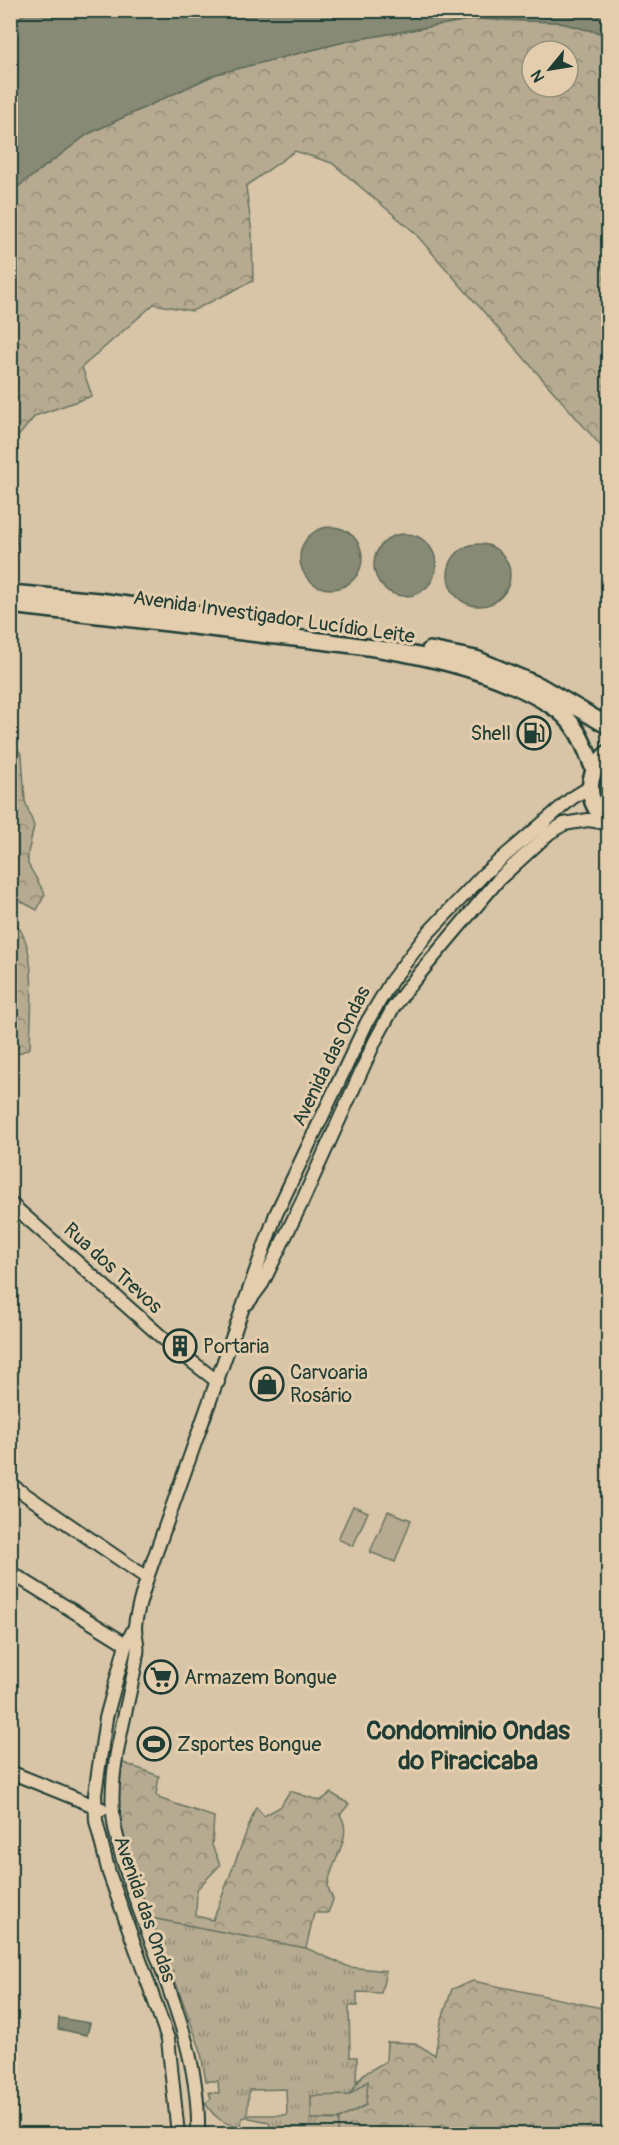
<svg xmlns="http://www.w3.org/2000/svg" width="619" height="2145" font-family="Pangolin,sans-serif">
<style>
.grass{fill:url(#grass-tufts);stroke:#6a7462;stroke-width:1.5}
.forest{fill:url(#forest-crowns);stroke:#6a7462;stroke-width:1.5;fill-rule:evenodd}
.pitch{fill:#b6ab91;stroke:#6a7462;stroke-width:1.5}
.water{fill:#878a74;stroke:#5d6b5a;stroke-width:1.5}
.lines{fill:none;stroke-linecap:round;stroke-linejoin:round}
.minor-casing{stroke:#1f3d34;stroke-width:16}
.major-casing{stroke:#1f3d34;stroke-width:20}
.minor{stroke:#e4cdad;stroke-width:12}
.major{stroke:#e4cdad;stroke-width:15}
.labels{text-anchor:middle;dominant-baseline:central;stroke-width:6;stroke-linejoin:round;paint-order:stroke}
.street-label{font-size:20px;fill:#1f3d34;stroke:#e4cdad}
.poi-label{font-size:20px;fill:#1f3d34;stroke:#e4cdad;text-anchor:start}
.district-label{font-size:26px;font-weight:bold;fill:#1f3d34;stroke:#e4cdad}
</style>
<defs>
<pattern id="grass-tufts" width="24" height="20" patternUnits="userSpaceOnUse" patternTransform="scale(1.5)"><rect width="24" height="20" fill="#b6ab91"/><path d="M3 7l-1-3M5 7V3M7 7l1-3M15 17l-1-3M17 17v-4M19 17l1-3" fill="none" stroke="#938c77"/></pattern>
<pattern id="forest-crowns" width="20" height="18" patternUnits="userSpaceOnUse" patternTransform="scale(1.5)"><rect width="20" height="18" fill="#b6ab91"/><path d="M2 6a3 3 0 1 1 6 0M12 15a3 3 0 1 1 6 0" fill="none" stroke="#938c77"/></pattern>
</defs>
<rect width="100%" height="100%" fill="#d8c4a6"/>
<filter id="ink" filterUnits="userSpaceOnUse"><feTurbulence type="fractalNoise" baseFrequency=".0167" numOctaves="2"/><feDisplacementMap in="SourceGraphic" scale="12" xChannelSelector="R" yChannelSelector="G"/><feConvolveMatrix kernelMatrix="1 2 1 2 8 2 1 2 1" color-interpolation-filters="sRGB"/></filter>
<g filter="url(#ink)">
<!-- grass -->
<g class="grass">
<path d="M608 761V814C594 793 594 782 608 761Z"/>
<path d="M152 1918 306 1948 349 1967 386 1971 381 1993 357 1992V2006H349L350 2057H357L356 2082 365 2073 349 2095 311 2119 339 2120V2134C316 2134 294 2128 270 2127L269 2122 249 2118V2115H287L286 2089 249 2090 247 2117 242 2118 241 2127C224 2125 214 2117 205 2103L211 2099 209 2092 219 2093 218 2081H206L200 2048Z"/>
</g>
<!-- forest -->
<g class="forest">
<path d="M474 19 557 22 608 35V454L413 231 332 163 295 151 246 186 252 234 253 281 192 311 154 304 82 367 92 396 35 416 11 445V192L88 134 216 74 348 41ZM532 51H568V87H532Z"/>
<path d="M11 495 18 551 11 569H10Z"/>
<path d="M10 739 22 755 25 801 34 826 28 853V864L45 894 37 910 11 896Z"/>
<path d="M12 921C40 940 30 1018 30 1048L15 1055 11 1075Z"/>
<path d="M121 1762 159 1776 156 1795 161 1799 214 1817 212 1845 220 1865 197 1889 196 1916 213 1920 256 1807 264 1816 280 1807 290 1791 320 1801 331 1793 349 1804 340 1815C355 1836 329 1864 328 1886 328 1890 332 1896 333 1900L328 1913H314L306 1948 146 1917 121 1836 117 1808Z"/>
<path d="M473 1981 607 2009 608 2126 606 2134H338L339 2119 366 2105 349 2095 364 2074 386 2061 387 2042 415 2043 435 2055 441 2022 452 1989Z"/>
</g>
<!-- pitch -->
<g class="pitch">
<path d="M353 1506 368 1512 353 1546 338 1539Z"/>
<path d="M388 1511 411 1520 395 1562 370 1552Z"/>
<path d="M368 2081 366 2105 339 2119H311V2096L349 2095Z"/>
</g>
<!-- water -->
<g class="water">
<path d="M33 10H608V35L557 22 474 19 348 41 216 74 88 134 11 192V21Z"/>
<circle cx="331" cy="558" r="31"/>
<circle cx="405" cy="565" r="31"/>
<circle cx="479" cy="575" r="31"/>
<path d="M59 2018 90 2023 87 2035 58 2029Z"/>
</g>
<g class="lines">
<!-- minor casing -->
<g class="minor-casing">
<g id="minor">
<path d="M10 1203 173 1347 218 1382"/>
<path d="M248 1303 262 1284 301 1204 375 1041 393 1008 410 985 499 879 549 833 564 824 588 820 608 823"/>
<path d="M10 1484 147 1578"/>
<path d="M10 1572 126 1644"/>
<path d="M135 1627 126 1644 106 1718 95 1794 96 1821 109 1873 168 2039 178 2134"/>
<path d="M10 1772 102 1809"/>
<path d="M198 2134C201 2028 139 1935 116 1833 103 1775 129 1711 137 1654 139 1645 135 1636 135 1627 136 1611 143 1593 147 1578L276 1214 367 1022 392 980 428 933 484 874 572 798 590 787"/>
</g>
</g>
<!-- major casing -->
<g class="major-casing">
<g id="major">
<path d="M10 593 99 601 281 626"/>
<path d="M10 605C94 614 176 624 259 634 353 645 467 653 549 704 575 719 584 743 594 770"/>
<path d="M430 650 476 659 540 686 608 726"/>
<path d="M608 753C585 773 584 802 608 822"/>
</g>
</g>
<!-- minor -->
<use href="#minor" class="minor"/>
<!-- major -->
<use href="#major" class="major"/>
</g>
</g>
<!-- icons -->
<defs>
<g id="fuel-ring" transform="scale(1.725)"><circle r="9.5" fill="#e4cdad" stroke="#1f3d34" stroke-width="1.5"/><path d="M-5.5-6h7V0h2V4h1.3V-2.5L3-4.5l.8-.8L6-3V5H2.5V1h-1V6h-7ZM-4.2-4.7v3.2H.2V-4.7Z" fill="#1f3d34"/></g>
<g id="building-ring" transform="scale(1.725)"><circle r="9.5" fill="#e4cdad" stroke="#1f3d34" stroke-width="1.5"/><path d="M-4-6H4V6H1V3H-1V6H-4ZM-2.5-4.3h1.7v1.8h-1.7ZM.8-4.3h1.7v1.8H.8ZM-2.5-1h1.7V.8h-1.7ZM.8-1h1.7V.8H.8Z" fill="#1f3d34"/></g>
<g id="shop-ring" transform="scale(1.725)"><circle r="9.5" fill="#e4cdad" stroke="#1f3d34" stroke-width="1.5"/><path d="M-5-2.5h2.3a2.7 3.5 0 0 1 5.4 0H5L5.5 6h-11ZM-1.5-2.5h3a1.5 2.3 0 0 0-3 0Z" fill="#1f3d34"/></g>
<g id="supermarket-ring" transform="scale(1.725)"><circle r="9.5" fill="#e4cdad" stroke="#1f3d34" stroke-width="1.5"/><path d="M-6-5.5h2.5l.6 2H6L4.5 2H-2.5L-4.4-4H-6ZM-1.5 3.2a1.3 1.3 0 1 0 .1 0ZM3 3.2a1.3 1.3 0 1 0 .1 0Z" fill="#1f3d34"/></g>
<g id="stadium-ring" transform="scale(1.725)"><circle r="9.5" fill="#e4cdad" stroke="#1f3d34" stroke-width="1.5"/><path d="M0-5a6.5 5 0 1 0 0 10a6.5 5 0 1 0 0-10ZM-3.5-1.8h7v3.6h-7Z" fill="#1f3d34"/></g>
</defs>
<g fill-rule="evenodd">
<use href="#fuel-ring" x="534" y="733"/>
<use href="#building-ring" x="180" y="1346"/>
<use href="#shop-ring" x="267" y="1384"/>
<use href="#supermarket-ring" x="161" y="1677"/>
<use href="#stadium-ring" x="154" y="1744"/>
</g>
<g class="labels">
<!-- street labels -->
<g class="street-label">
<text transform="translate(274 617) rotate(8)">Avenida Investigador Lucídio Leite</text>
<text transform="translate(331 1056) rotate(-64)">Avenida das Ondas</text>
<text transform="translate(113 1268) rotate(42)">Rua dos Trevos</text>
<text transform="translate(145 1909) rotate(71)">Avenida das Ondas</text>
</g>
<!-- poi labels -->
<g class="poi-label">
<text x="511" y="733" text-anchor="end">Shell</text>
<text x="203" y="1346">Portaria</text>
<text x="290" y="1372">Carvoaria<tspan x="290" dy="23">Rosário</tspan></text>
<text x="184" y="1677">Armazem Bongue</text>
<text x="177" y="1744">Zsportes Bongue</text>
</g>
<!-- district labels -->
<g class="district-label">
<text x="468" y="1731">Condominio Ondas<tspan x="468" dy="30">do Piracicaba</tspan></text>
</g>
</g>
<!-- margin -->
<rect width="619" height="2145" fill="none" stroke="#e4cdad" stroke-width="36"/>
<rect x="18" y="18" width="583" height="2109" fill="none" stroke="#1f3d34" stroke-width="2" filter="url(#ink)"/>
<!-- north arrow -->
<g transform="translate(550 69) rotate(240)"><circle r="28" fill="#e4cdad" stroke="#95937d" stroke-width="1.5"/>
<path d="M0-4.5L10 22L0 15L-10 22Z" fill="#1f3d34"/>
<text y="-9" font-size="16" font-weight="bold" text-anchor="middle" fill="#1f3d34">N</text>
</g>
</svg>
